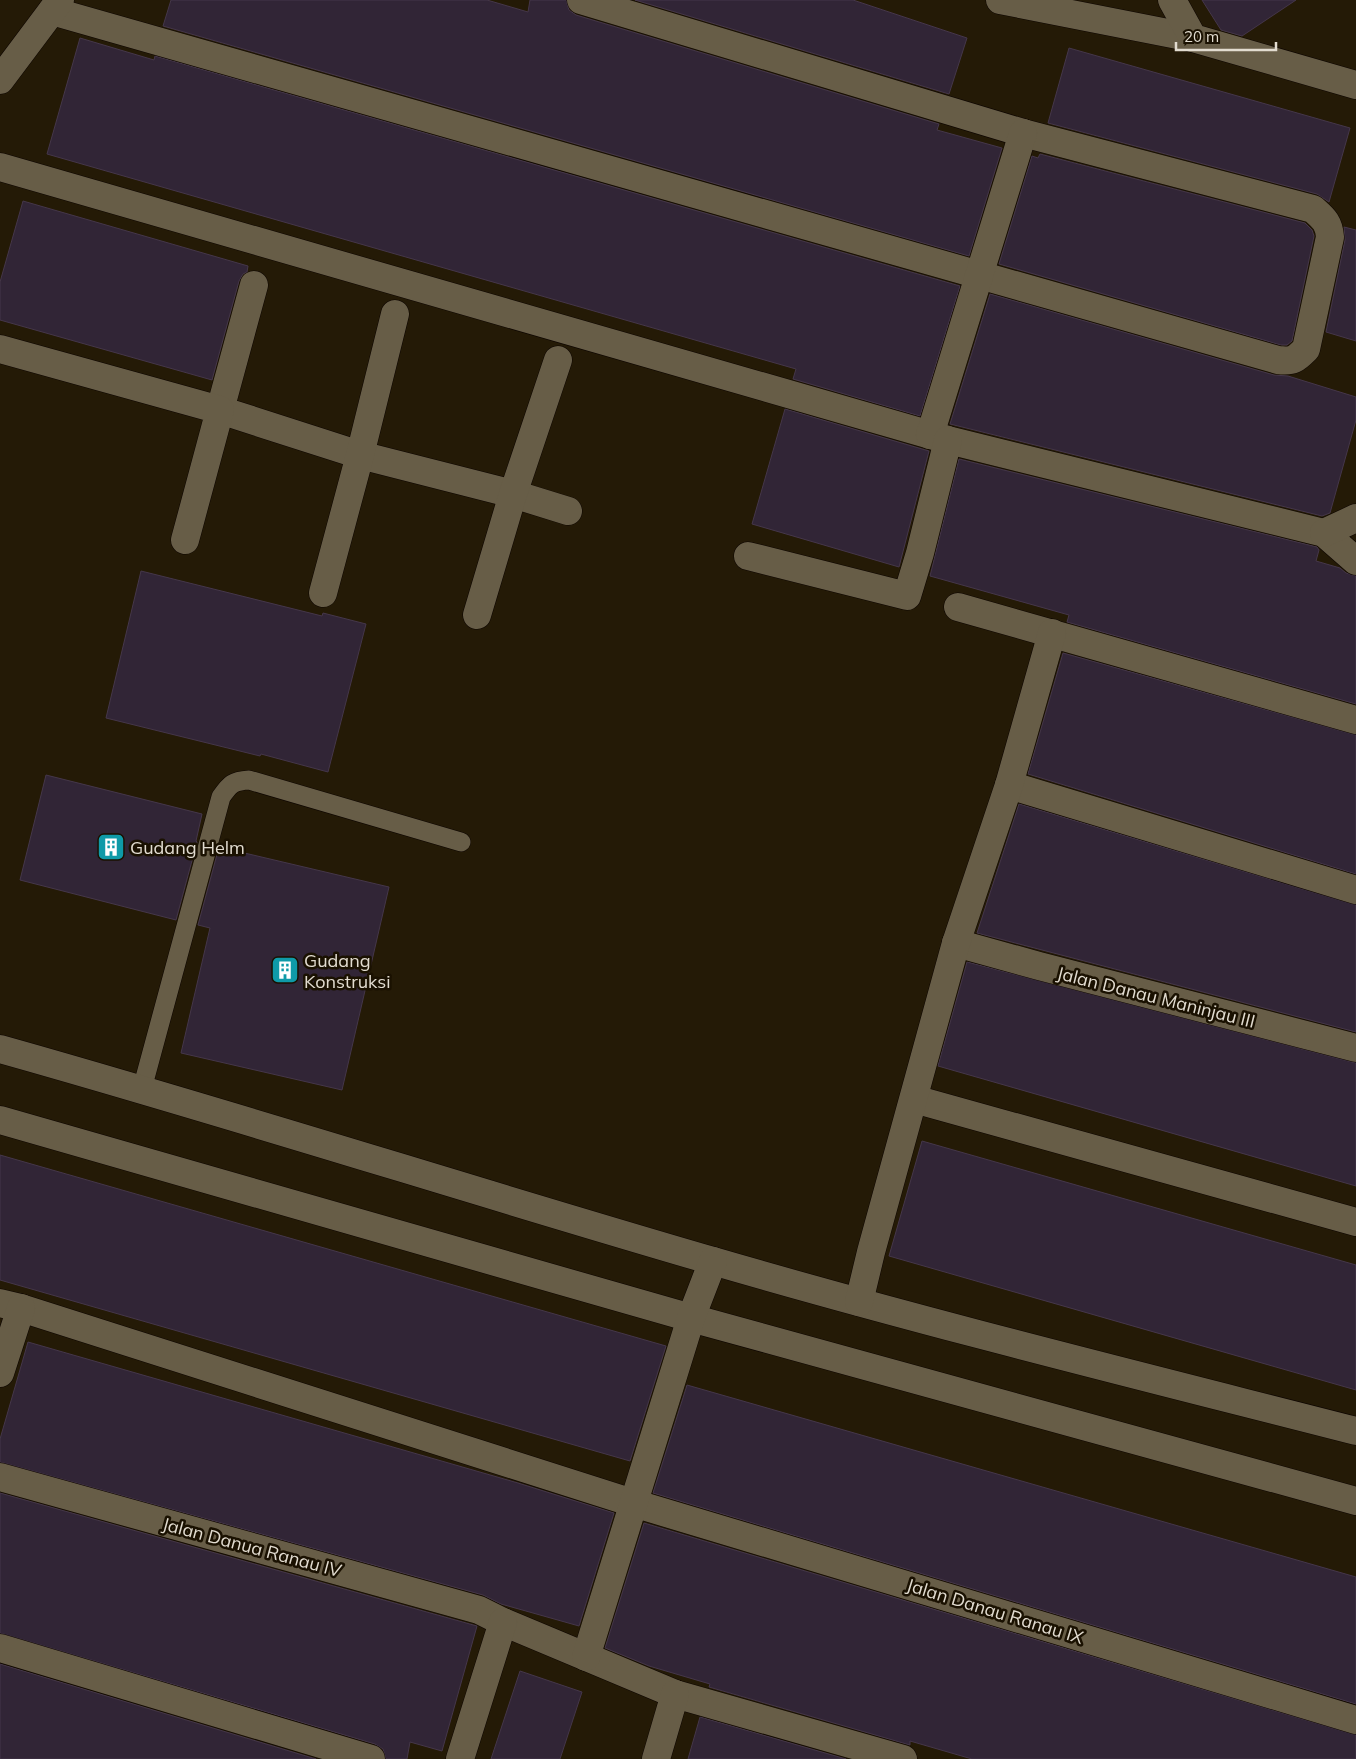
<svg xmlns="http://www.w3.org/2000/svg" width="1356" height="1759" font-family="Mulish,sans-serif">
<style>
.building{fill:#312536;stroke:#45374a}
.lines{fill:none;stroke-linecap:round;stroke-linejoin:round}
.service-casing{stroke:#0d0500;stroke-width:20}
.minor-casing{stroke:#0d0500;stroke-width:29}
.service{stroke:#675d47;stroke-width:19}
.minor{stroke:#675d47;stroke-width:28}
.labels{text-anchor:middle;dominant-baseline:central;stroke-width:5;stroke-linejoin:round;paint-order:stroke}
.poi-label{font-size:18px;fill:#e2dcd0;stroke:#1a1101;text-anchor:start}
.street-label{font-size:18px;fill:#e2dcd0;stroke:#1a1101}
</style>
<rect width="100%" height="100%" fill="#241a06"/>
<!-- building -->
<g class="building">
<path d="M171 0H487L528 12 530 0H566L569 10 576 15 939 124 937 130 1002 148 969 256 163 26Z"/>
<path d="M635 0H853L967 38 949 94Z"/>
<path d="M1202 0H1296L1242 36 1221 30Z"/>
<path d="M80 38 154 60 155 56 960 286 920 416 793 379 796 369 47 154Z"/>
<path d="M1069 48 1350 128 1329 202 1317 194 1048 123Z"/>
<path d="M1040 154 1305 223 1312 230 1314 236 1292 341 1287 345H1281L999 264 1032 156 1038 158Z"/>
<path d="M23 201 248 266 247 272 243 274 239 281 212 380 0 320V282Z"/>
<path d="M1344 227 1356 230V341L1326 332 1345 240Z"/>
<path d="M990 294 1274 375 1288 376 1356 397V420L1330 513 1322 516 950 424Z"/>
<path d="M785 409 929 451 899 567 752 524Z"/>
<path d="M959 459 1317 547 1319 550 1316 561 1340 568 1346 573 1356 576V704L1067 622 1069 615 930 576Z"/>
<path d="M141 571 322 616 323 613 366 624 328 772 261 754 260 756 106 718Z"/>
<path d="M1063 653 1356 735V874L1028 774Z"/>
<path d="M46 775 202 814 196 841 197 842 176 920 20 880Z"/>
<path d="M1019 804 1356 905V1032L977 933Z"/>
<path d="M219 847 389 887 342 1090 181 1053 210 928 198 925Z"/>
<path d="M967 962 1356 1063V1186L938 1066Z"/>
<path d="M922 1141 1356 1265V1390L889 1256Z"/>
<path d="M0 1155 666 1346 630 1461 0 1280Z"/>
<path d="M28 1342 518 1483 614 1513 579 1626 501 1604 483 1595 0 1462V1439Z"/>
<path d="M687 1385 1356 1577V1704L653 1493Z"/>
<path d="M0 1493 477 1626 442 1751 410 1742 407 1759H386L383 1749 375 1744 0 1633Z"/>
<path d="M644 1523 1356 1735V1759H972L910 1741V1745L709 1687 710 1684 649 1666 605 1648Z"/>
<path d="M0 1664 316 1759H0Z"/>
<path d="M520 1671 582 1692 560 1759H491Z"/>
<path d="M700 1717 846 1759H688Z"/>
</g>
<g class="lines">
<!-- service casing -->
<g class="service-casing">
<path id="service" d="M142 1089 221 797C230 784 233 781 249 780L461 842"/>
</g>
<!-- minor casing -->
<g class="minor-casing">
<g id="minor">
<path d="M1000 0 1193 38"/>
<path d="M1172 0 1193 38 1356 85"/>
<path d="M52 11 1278 360C1293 362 1296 359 1306 349L1330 237C1329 222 1323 218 1313 209L1023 133 581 0"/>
<path d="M0 80 60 0"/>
<path d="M0 167 948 440 1324 533 1356 561"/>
<path d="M254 285 220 410 360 455 513 494 568 511"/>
<path d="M0 349 220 410 185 540"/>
<path d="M930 435 1023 133"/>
<path d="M1324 533 1356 518"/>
<path d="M748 556 907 596 920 553 948 440"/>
<path d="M323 593 360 455 395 314"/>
<path d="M958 607 1356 720"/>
<path d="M477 615 513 494 558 360"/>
<path d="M1009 785 1356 890"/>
<path d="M956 943 1039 966 1356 1048"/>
<path d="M0 1049C239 1116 475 1192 713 1261 926 1323 1141 1376 1356 1431"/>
<path d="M914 1099 1356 1222"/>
<path d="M0 1120 691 1318 1356 1501"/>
<path d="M859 1302 871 1252 956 943 1009 785 1052 633"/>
<path d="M0 1303 21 1308 633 1503 1356 1720"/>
<path d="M0 1373 21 1308"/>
<path d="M0 1477 479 1610 503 1622 675 1694 903 1759"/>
<path d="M0 1648 371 1759"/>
<path d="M586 1657 691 1318 713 1261"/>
<path d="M460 1759 503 1622"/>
<path d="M656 1759 675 1694"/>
</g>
</g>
<!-- service -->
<use href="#service" class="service"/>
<!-- minor -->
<use href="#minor" class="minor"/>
</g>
<!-- icons -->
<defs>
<g id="building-square" transform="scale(1.4375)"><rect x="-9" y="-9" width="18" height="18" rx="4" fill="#0f9aa8" stroke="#1a1101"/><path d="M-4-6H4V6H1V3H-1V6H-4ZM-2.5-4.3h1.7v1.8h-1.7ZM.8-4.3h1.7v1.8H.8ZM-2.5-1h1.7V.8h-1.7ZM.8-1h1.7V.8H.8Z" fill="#fff"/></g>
</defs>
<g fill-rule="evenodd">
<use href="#building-square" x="111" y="847"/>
<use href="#building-square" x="285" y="970"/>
</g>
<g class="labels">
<!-- poi labels -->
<g class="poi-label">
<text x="130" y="847">Gudang Helm</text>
<text x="304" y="960">Gudang<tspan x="304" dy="21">Konstruksi</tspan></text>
</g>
<!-- street labels -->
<g class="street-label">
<text transform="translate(1156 997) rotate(14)">Jalan Danau Maninjau III</text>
<text transform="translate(252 1547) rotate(15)">Jalan Danua Ranau IV</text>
<text transform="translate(995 1611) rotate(17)">Jalan Danau Ranau IX</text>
</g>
</g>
<!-- scale -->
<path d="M1176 42v8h100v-8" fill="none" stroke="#e2dcd0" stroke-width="2.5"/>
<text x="1184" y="42" font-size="15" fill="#e2dcd0" stroke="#1a1101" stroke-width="4" paint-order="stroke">20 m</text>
</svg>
